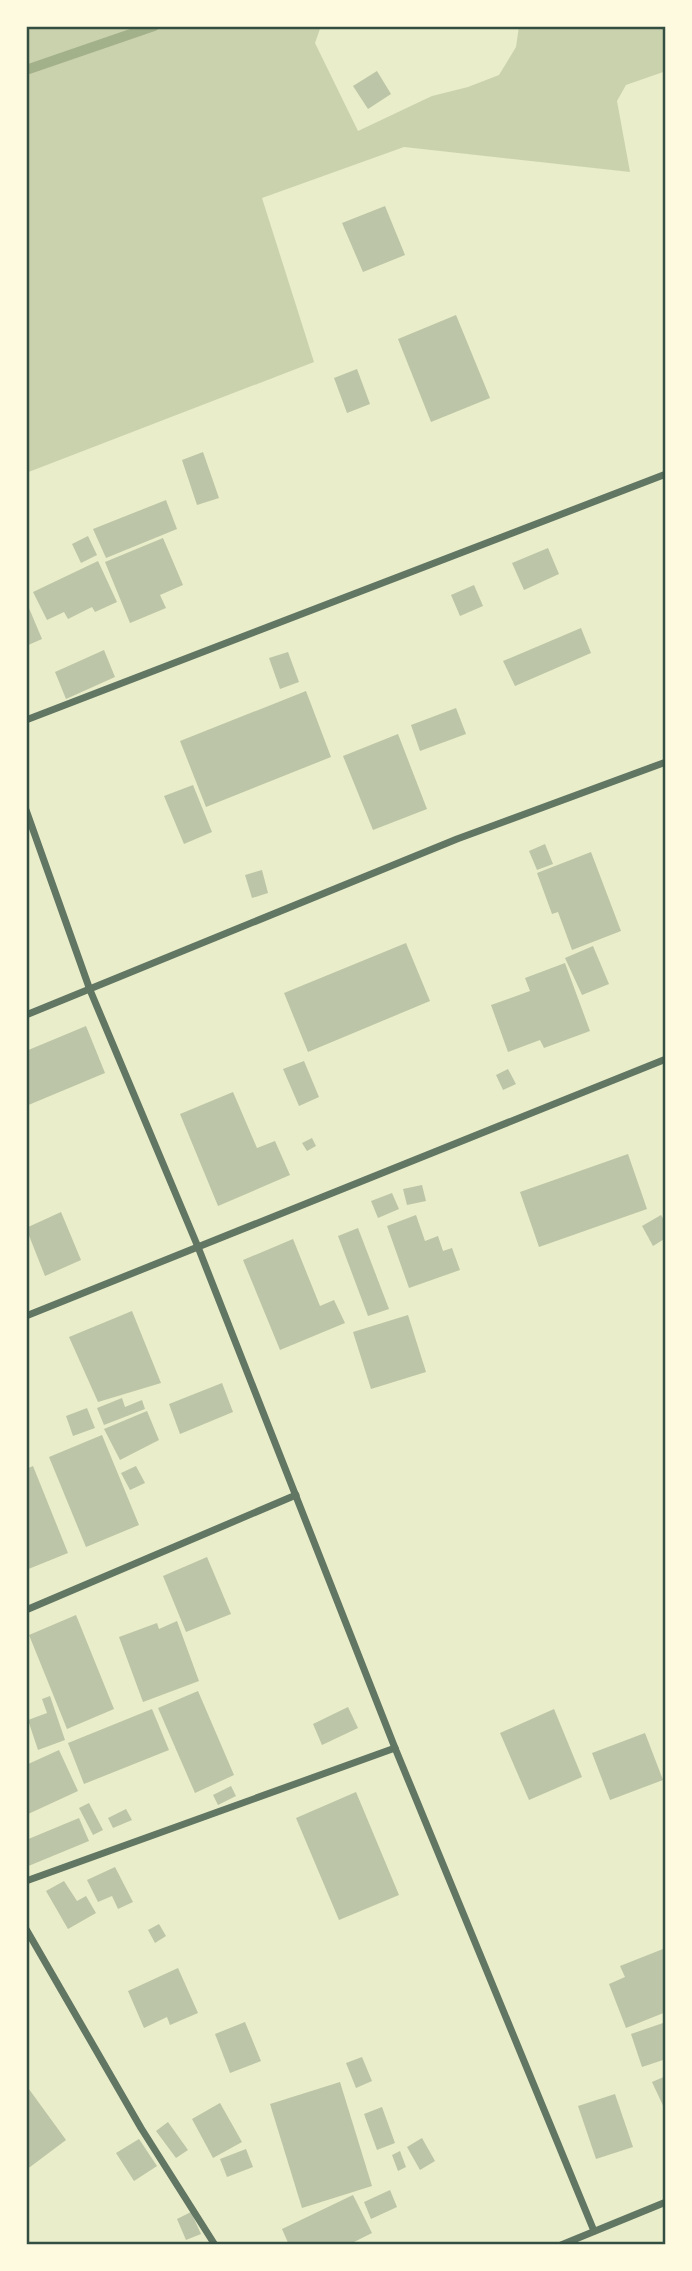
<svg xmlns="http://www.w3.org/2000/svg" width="692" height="2271" font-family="'Work Sans',sans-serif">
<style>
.green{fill:#cad2ad}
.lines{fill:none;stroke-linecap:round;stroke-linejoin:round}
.stream{stroke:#a3b18a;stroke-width:10}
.building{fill:#bcc5a7}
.minor{stroke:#617663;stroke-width:7}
.neatline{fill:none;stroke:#344e41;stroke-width:2.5}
</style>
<rect width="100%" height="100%" fill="#e9edc9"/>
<!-- green -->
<path class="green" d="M26 26H321L315 43 358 131 432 96 468 87 499 75 516 47 519 26H666V71L626 85 617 101 630 172 404 147 262 198 314 362 26 473Z"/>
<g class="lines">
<!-- stream -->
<path class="stream" d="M26 70 154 26"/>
</g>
<!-- building -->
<g class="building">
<path d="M377 71 391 94 368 109 353 86Z"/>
<path d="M385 206 405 255 363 272 342 223Z"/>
<path d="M456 315 490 398 431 422 398 339Z"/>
<path d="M357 369 370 404 347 413 334 378Z"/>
<path d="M203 452 219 498 197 505 182 460Z"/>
<path d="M166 500 177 529 106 558 93 529Z"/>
<path d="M88 536 97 555 81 563 72 544Z"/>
<path d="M163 538 183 585 160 595 166 608 130 623 105 562Z"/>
<path d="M548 548 559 574 524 590 512 563Z"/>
<path d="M98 561 117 602 95 612 92 607 68 619 64 612 47 620 33 592Z"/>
<path d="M474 585 483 606 460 616 451 595Z"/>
<path d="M26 601 42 639 26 646Z"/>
<path d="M581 628 591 653 515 686 503 661Z"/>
<path d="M104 650 115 677 66 699 55 672Z"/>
<path d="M288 652 299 682 280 689 269 658Z"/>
<path d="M306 691 331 757 206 807 180 741Z"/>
<path d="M456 708 466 734 420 751 411 725Z"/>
<path d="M398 734 427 809 373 830 343 756Z"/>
<path d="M193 785 212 832 184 844 164 796Z"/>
<path d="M545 844 553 864 537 870 529 851Z"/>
<path d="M591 852 621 931 572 950 558 912 552 914 537 873Z"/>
<path d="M262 870 268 893 252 898 245 875Z"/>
<path d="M406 943 430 1001 308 1052 284 993Z"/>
<path d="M593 946 609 984 582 995 565 958Z"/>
<path d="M565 963 590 1031 544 1048 540 1040 508 1052 491 1005 530 991 525 978Z"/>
<path d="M86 1026 105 1073 26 1106V1051Z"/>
<path d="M304 1061 319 1097 299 1106 283 1069Z"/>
<path d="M508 1069 516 1084 503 1090 496 1075Z"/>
<path d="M233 1092 257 1148 275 1141 290 1175 218 1206 180 1114Z"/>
<path d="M312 1138 316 1146 307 1151 302 1143Z"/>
<path d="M628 1154 647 1209 539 1247 520 1192Z"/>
<path d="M422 1185 426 1201 407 1205 403 1189Z"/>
<path d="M392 1193 399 1209 378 1218 371 1201Z"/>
<path d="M61 1212 81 1260 45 1276 26 1228Z"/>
<path d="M416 1215 425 1241 438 1236 443 1251 452 1248 460 1270 409 1288 387 1226Z"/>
<path d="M661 1215 666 1224V1238L653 1246 642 1226Z"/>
<path d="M358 1228 389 1309 368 1316 338 1236Z"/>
<path d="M293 1239 320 1306 334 1300 345 1323 280 1350 243 1260Z"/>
<path d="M132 1311 161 1383 98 1402 69 1337Z"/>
<path d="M408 1315 426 1372 371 1389 353 1332Z"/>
<path d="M222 1383 233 1412 180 1434 169 1404Z"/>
<path d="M122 1398 125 1407 142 1400 145 1409 104 1425 97 1408Z"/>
<path d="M87 1408 95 1428 73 1436 66 1416Z"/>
<path d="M147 1411 159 1440 120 1460 104 1429Z"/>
<path d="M102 1435 139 1525 86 1547 49 1457Z"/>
<path d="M33 1466 68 1553 26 1570V1469Z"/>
<path d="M136 1466 145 1483 130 1490 121 1473Z"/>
<path d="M207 1557 231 1614 186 1632 163 1576Z"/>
<path d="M76 1615 114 1709 67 1729 29 1635Z"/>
<path d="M177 1621 199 1681 143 1702 119 1637 157 1623 159 1629Z"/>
<path d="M198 1691 234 1775 195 1793 158 1708Z"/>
<path d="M50 1696 65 1740 38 1750 28 1720 47 1713 42 1699Z"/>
<path d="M348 1707 358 1728 322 1745 313 1724Z"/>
<path d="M152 1709 169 1750 84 1784 68 1743Z"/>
<path d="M554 1709 582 1777 529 1800 500 1733Z"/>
<path d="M645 1733 663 1780 610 1800 592 1753Z"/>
<path d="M59 1750 78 1791 26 1815V1765Z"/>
<path d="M231 1786 236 1796 218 1805 213 1795Z"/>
<path d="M356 1792 399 1895 339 1920 296 1818Z"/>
<path d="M89 1803 103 1830 93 1835 79 1808Z"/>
<path d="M126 1809 132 1820 113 1828 108 1818Z"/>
<path d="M79 1818 89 1841 26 1867V1840Z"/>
<path d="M115 1867 133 1902 118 1909 112 1896 98 1902 87 1880Z"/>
<path d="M64 1881 77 1901 86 1896 96 1913 68 1929 46 1891Z"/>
<path d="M159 1924 166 1936 155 1943 148 1930Z"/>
<path d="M663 1949 666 1956V2012L626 2028 609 1984 625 1977 620 1966Z"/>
<path d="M178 1968 198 2013 170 2025 167 2017 144 2028 128 1991Z"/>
<path d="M245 2022 261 2061 230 2073 215 2034Z"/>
<path d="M666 2022V2059L642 2067 631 2034Z"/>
<path d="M362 2057 372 2081 356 2088 346 2063Z"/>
<path d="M666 2076V2112L652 2082Z"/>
<path d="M340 2082 372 2186 302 2208 270 2104Z"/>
<path d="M26 2085 66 2140 26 2170Z"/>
<path d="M615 2094 633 2147 596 2159 578 2106Z"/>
<path d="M220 2103 242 2142 213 2158 192 2119Z"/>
<path d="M382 2107 395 2143 377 2150 364 2114Z"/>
<path d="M168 2122 188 2150 176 2158 156 2131Z"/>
<path d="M422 2138 435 2161 420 2170 407 2147Z"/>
<path d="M139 2139 157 2166 134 2181 116 2153Z"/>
<path d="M246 2149 253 2167 227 2177 220 2159Z"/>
<path d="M400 2151 406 2167 398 2171 392 2155Z"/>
<path d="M390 2190 397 2207 371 2219 364 2202Z"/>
<path d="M353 2195 372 2233 348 2245H289L282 2229Z"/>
<path d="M191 2212 201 2234 186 2240 177 2219Z"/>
</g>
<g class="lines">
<!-- minor -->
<g class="minor">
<path d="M26 720 666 474"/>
<path d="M26 810 90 990 198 1247 395 1748 594 2231"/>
<path d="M26 1015 457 839 666 762"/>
<path d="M26 1316 666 1059"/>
<path d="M26 1610 296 1495"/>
<path d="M26 1881 395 1748"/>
<path d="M26 1929 141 2128 215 2245"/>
<path d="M561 2245 666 2202"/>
</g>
</g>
<!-- border -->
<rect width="692" height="2271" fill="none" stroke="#fefae0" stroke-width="56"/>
<rect x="28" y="28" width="636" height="2215" class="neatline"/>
</svg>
